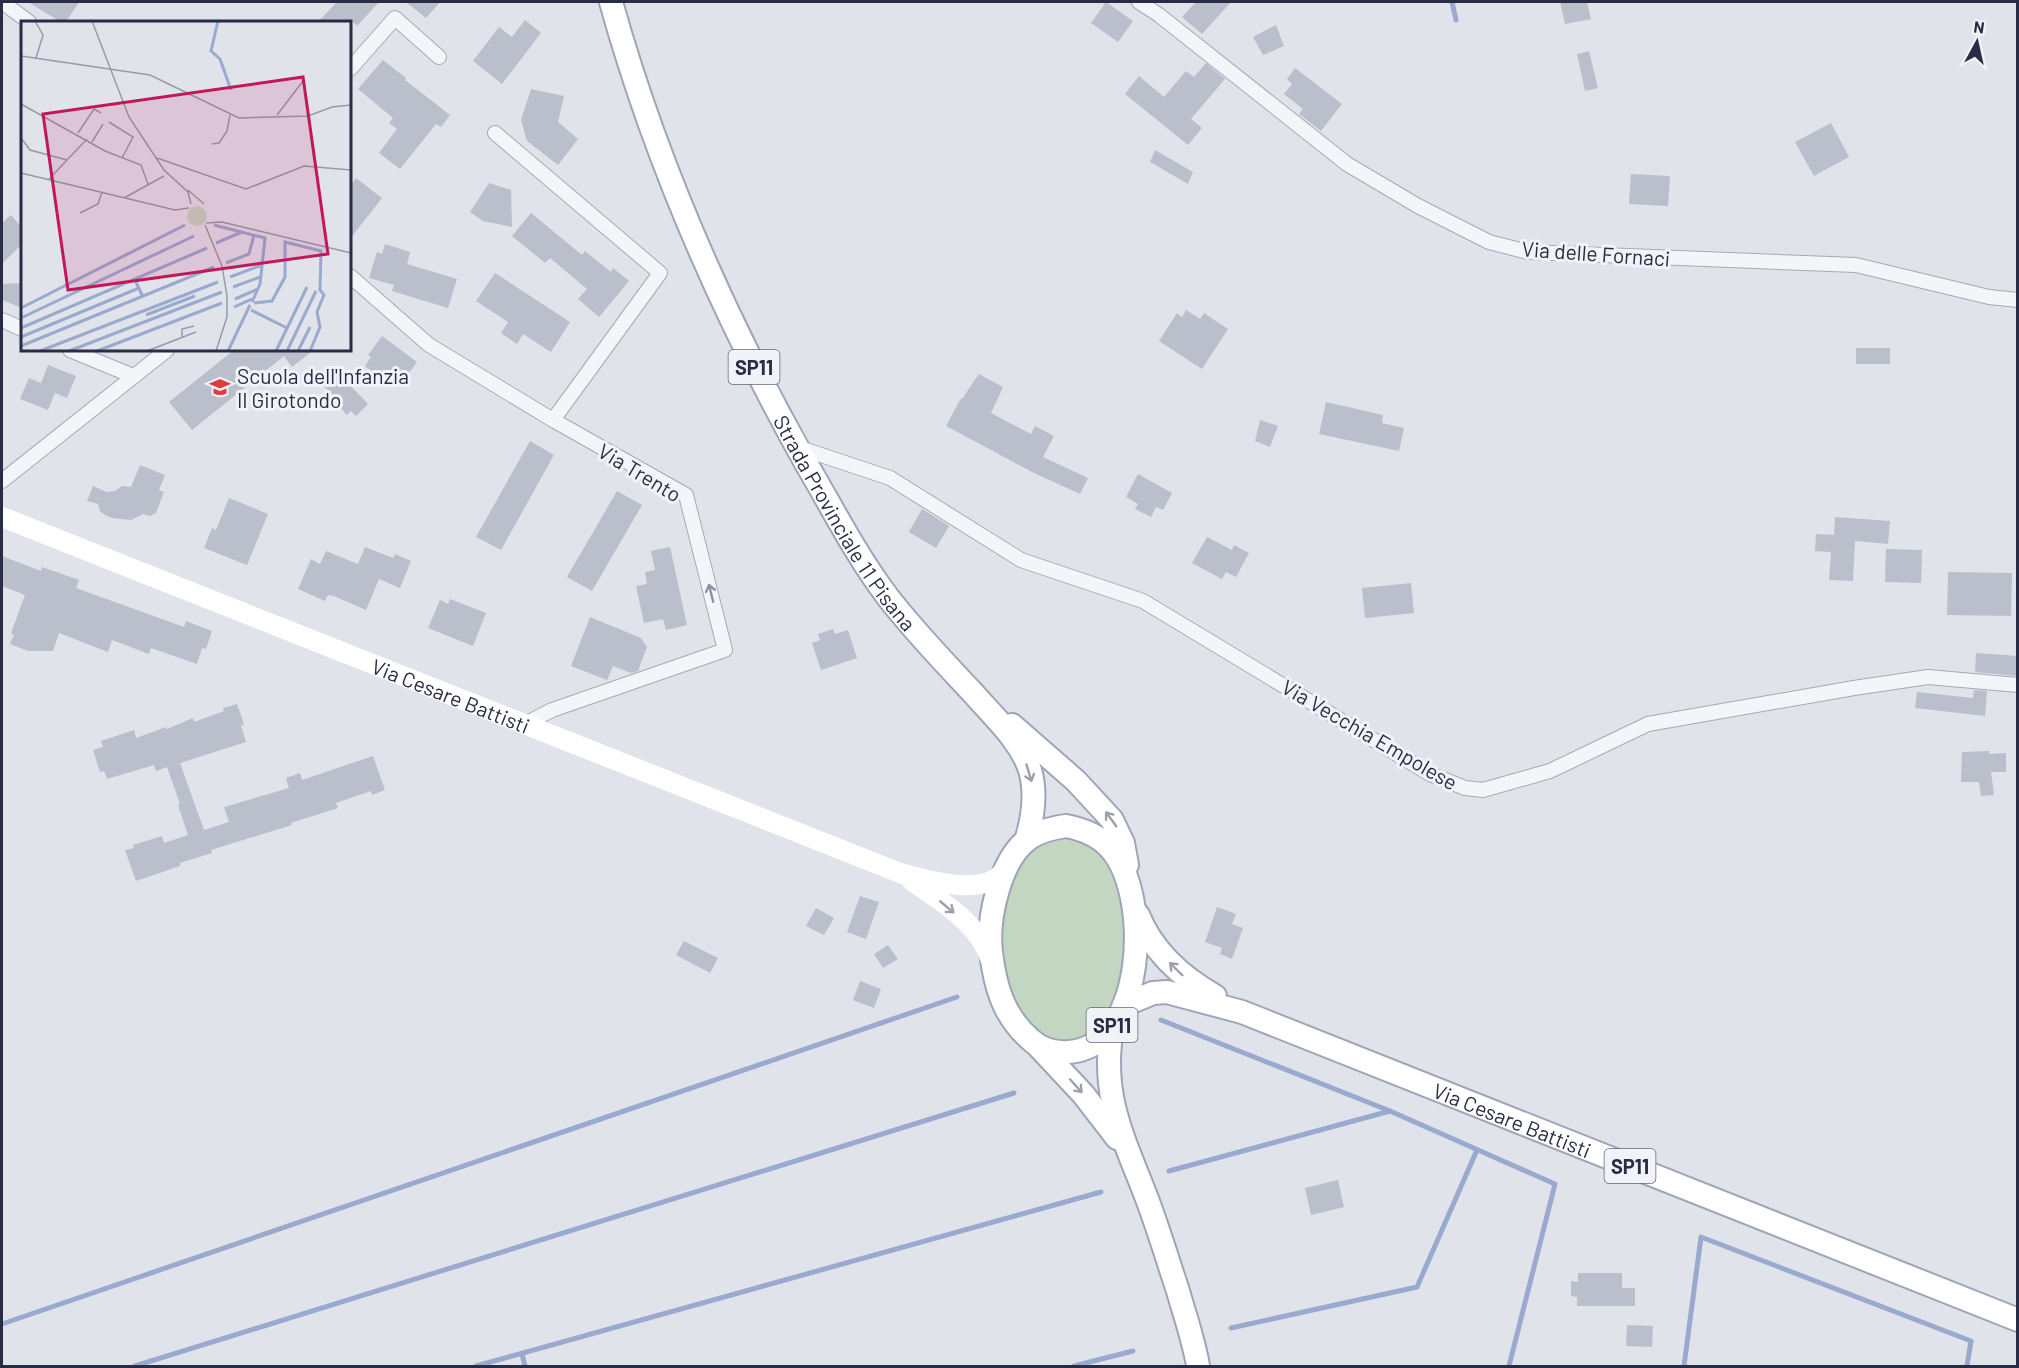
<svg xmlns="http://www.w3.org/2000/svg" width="2019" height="1368" font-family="Barlow,sans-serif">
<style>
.green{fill:#c3d6c1}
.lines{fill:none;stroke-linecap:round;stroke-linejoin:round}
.stream{stroke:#99aace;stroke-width:5}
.building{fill:#bbbecb}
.street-casing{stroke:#a6a9b6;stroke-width:16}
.primary-casing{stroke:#9fa5b8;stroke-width:26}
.street{stroke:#f4f5f9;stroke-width:14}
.secondary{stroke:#fff;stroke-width:20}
.primary{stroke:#fff;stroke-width:22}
.oneway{stroke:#8e919f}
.oneway2{stroke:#9ea0ab}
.labels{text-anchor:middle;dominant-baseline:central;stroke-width:6;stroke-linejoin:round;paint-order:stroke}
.shield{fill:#f1f3f8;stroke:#64687b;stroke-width:1.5}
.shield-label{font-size:20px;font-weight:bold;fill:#282d45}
.street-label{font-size:21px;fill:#282d45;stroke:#f1f3f8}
.poi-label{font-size:21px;fill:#282d45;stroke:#f1f3f8;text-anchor:start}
.inset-river{fill:none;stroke:#99aace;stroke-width:3}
.inset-road{fill:none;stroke:#979aa9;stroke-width:1.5}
.view{fill:#c2185b;fill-opacity:0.15;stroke:#c2185b;stroke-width:3}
.inset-edge{fill:none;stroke:#282d45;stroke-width:3}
</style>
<rect width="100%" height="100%" fill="#e1e3eb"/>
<!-- green -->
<path class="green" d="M1066 837C1086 841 1102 851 1112 869 1119 881 1120 895 1122 909 1128 953 1123 1039 1063 1042 1049 1042 1040 1035 1031 1026 991 985 991 890 1032 850 1041 841 1054 839 1066 837Z"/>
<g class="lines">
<!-- stream -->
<g class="stream">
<path d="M1452 2 1456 20"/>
<path d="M1161 1020 1390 1111 1555 1184 1509 1366"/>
<path d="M1169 1171 1390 1111"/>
<path d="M2 1324 957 997"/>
<path d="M1231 1328 1417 1287 1477 1150"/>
<path d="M522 1354 525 1366"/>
<path d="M135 1366 1014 1093"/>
<path d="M476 1366 1101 1192"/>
<path d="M1074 1366 1133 1351"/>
<path d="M1684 1366 1701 1237 1971 1341 1967 1366"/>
</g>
</g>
<!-- building -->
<g class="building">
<path d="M28 2H79L66 22H61Z"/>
<path d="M337 2H379L357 26 353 22H318Z"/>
<path d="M406 2H440L426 18Z"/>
<path d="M1106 2 1133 21 1118 42 1091 23Z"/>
<path d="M1196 2H1231L1202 34 1182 17Z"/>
<path d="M1560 2H1587L1591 19 1565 24Z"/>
<path d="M525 20 541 33 502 84 473 61 499 27 512 37Z"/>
<path d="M1276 25 1284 46 1263 55 1253 37Z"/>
<path d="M1589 51 1598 88 1585 91 1577 54Z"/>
<path d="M383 60 406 78 405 80 450 115 441 127 436 124 400 169 379 153 397 129 389 123 393 118 358 89Z"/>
<path d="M1206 63 1225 79 1191 119 1202 128 1188 145 1125 94 1139 76 1164 97 1186 71 1194 77Z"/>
<path d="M1295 68 1342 104 1321 131 1299 114 1303 109 1284 94 1292 84 1287 79Z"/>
<path d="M531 89 564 96 558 122 578 139 558 165 527 141 521 120Z"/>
<path d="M1831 123 1849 157 1814 176 1795 142Z"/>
<path d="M1155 150 1193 172 1188 184 1150 162Z"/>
<path d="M1631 174 1670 176 1668 206 1629 204Z"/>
<path d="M356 178 382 198 350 239V187Z"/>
<path d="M489 183 511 190 512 227 483 221 470 212Z"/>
<path d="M531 213 582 255 585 251 611 272 613 268 629 281 599 317 578 299 587 289 550 258 545 263 512 236Z"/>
<path d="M11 215 22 228V244L2 264V223Z"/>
<path d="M385 244 410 252 407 264 457 279 448 308 392 291 394 285 369 278 377 252 382 254Z"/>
<path d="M495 273 570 322 551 352 523 334 517 344 501 333 508 322 476 301Z"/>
<path d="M22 283V308L2 300V284Z"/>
<path d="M1186 310 1200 319 1204 313 1228 329 1202 369 1159 341 1177 313 1182 317Z"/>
<path d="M382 336 417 362 403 381 399 378 393 387 365 366 371 357 368 355Z"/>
<rect x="1856" y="348" width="34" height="16"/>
<path d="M234 350H314L292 367 284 356 192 430 169 402Z"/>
<path d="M48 365 76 376 67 398 55 393 48 410 20 399 29 378 41 383Z"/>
<path d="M336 371 368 404 356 416 351 411 347 415 336 403 338 401 322 384Z"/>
<path d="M979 374 1003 387 991 413 1031 434 1035 426 1054 436 1043 457 1088 478 1080 494 1034 473 946 426 961 398 962 399Z"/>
<path d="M1326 402 1383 415 1382 423 1404 428 1399 451 1319 434Z"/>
<path d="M1260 420 1278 426 1270 447 1255 441Z"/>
<path d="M530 441 554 455 501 550 476 537Z"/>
<path d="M140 465 165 475 159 490 164 492 156 513 150 516 143 514 131 520 112 518 105 515 100 511 98 504 87 501 93 486 107 492 115 491 122 486 131 487Z"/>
<path d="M1138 474 1172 493 1163 510 1156 507 1151 517 1135 509 1138 504 1126 497Z"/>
<path d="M617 491 642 505 592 591 567 577Z"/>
<path d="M229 498 268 514 247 565 204 548 212 528 216 530Z"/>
<path d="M922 509 949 526 936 548 909 532Z"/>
<path d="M1835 517 1890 521 1888 544 1855 541 1853 581 1829 580 1831 552 1815 551 1816 534 1834 535Z"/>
<path d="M1207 537 1232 550 1234 545 1249 553 1236 577 1226 572 1222 579 1192 563Z"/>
<path d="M365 547 393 558 395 554 411 561 400 588 379 579 366 610 334 596 328 595 325 601 298 589 311 559 320 564 326 551 358 564Z"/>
<path d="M670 547 687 625 666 630 663 619 644 623 636 586 647 584 645 572 655 570 651 551Z"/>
<path d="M1886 549 1922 550 1921 583 1885 582Z"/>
<path d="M2 556 41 571 42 567 79 580 76 588 184 627 186 621 212 631 206 649 202 648 197 664 151 648 149 654 112 640 108 652 59 633 53 651H28L10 644 14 635 11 633 25 595 2 586Z"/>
<path d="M1948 572 2012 573 2011 616 1947 615Z"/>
<path d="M1411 583 1414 613 1365 618 1362 588Z"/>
<path d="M450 599 486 613 473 646 428 628 440 600 448 604Z"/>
<path d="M590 617 641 638 647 647 638 671 631 673 613 666 607 680 571 666Z"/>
<path d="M833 629 835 634 848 630 857 658 821 670 812 643 820 640 818 634Z"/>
<path d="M1976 653 2018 656V676L1975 672Z"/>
<path d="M1974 690 1987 691 1985 716 1915 708 1917 692 1973 698Z"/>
<path d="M237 704 244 724 241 726 246 742 180 763 204 830 229 822 224 807 289 788 286 778 300 773 302 780 373 756 385 790 372 795 371 791 336 803 338 808 291 823 292 825 211 850 212 853 180 863V866L136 881 125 850 134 848 133 845 162 836 164 843 188 835 178 805 180 804 167 767 156 771 154 765 107 779 104 771 100 772 93 750 103 747 101 741 134 730 136 738 166 727 167 729 193 718 194 722 224 711 223 708Z"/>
<path d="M1989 751V754L2006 753V772H1991L1994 795 1981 796 1979 782H1961L1962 752Z"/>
<path d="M860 896 879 902 866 939 847 932Z"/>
<path d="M1217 907 1236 914 1232 924 1243 928 1232 959 1220 954 1222 948 1205 942Z"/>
<path d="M816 908 834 918 824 935 806 926Z"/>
<path d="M684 941 718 958 710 973 676 955Z"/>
<path d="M888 945 898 959 883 968 874 954Z"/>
<path d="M860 981 881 989 874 1008 853 1000Z"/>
<path d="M1338 1180 1344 1207 1311 1215 1305 1188Z"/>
<path d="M1578 1273H1622V1288H1635V1306H1577V1297L1571 1296V1281L1578 1282Z"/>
<path d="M1627 1325 1653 1326 1652 1347 1626 1346Z"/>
</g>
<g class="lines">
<!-- street casing -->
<g class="street-casing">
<g id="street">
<path d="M2 2 29 22"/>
<path d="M1139 2 1159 15 1347 164 1418 206 1489 242 1528 252 1856 265 1989 297 2018 300"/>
<path d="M350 69 395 18 439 57"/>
<path d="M495 133 660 273 553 420"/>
<path d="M350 276 429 345 553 420 686 495 725 650 552 710 525 724"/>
<path d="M2 320 22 329"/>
<path d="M70 350 133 376"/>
<path d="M797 447 890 478 1021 560 1143 601 1430 774 1465 788 1483 790 1550 771 1648 724 1854 688 1928 677 2018 685"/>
<path d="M2 481 167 350"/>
</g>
</g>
<!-- primary casing -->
<g class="primary-casing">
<g id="primary">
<path id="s2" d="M611 2C656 163 725 319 807 465 833 509 856 555 887 596 913 630 944 662 973 693 993 716 1020 740 1030 770 1037 794 1033 818 1026 841"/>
<path d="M1012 725 1076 781 1112 820 1123 843 1127 865"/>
<path d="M1066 826C1082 829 1098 835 1110 848 1152 895 1146 1046 1069 1052 1055 1053 1042 1050 1031 1040 1004 1017 995 987 991 952 987 919 1000 860 1028 839 1039 831 1052 828 1066 826Z"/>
<path d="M1138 915C1153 952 1181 977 1215 996"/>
<path id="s3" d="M1124 1005 1153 993 1167 992 1242 1012 2018 1320"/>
<path d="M1113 1023C1100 1090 1120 1130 1144 1191 1157 1224 1167 1258 1178 1291 1185 1316 1194 1341 1198 1366"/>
<path d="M1039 1047 1083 1094 1117 1138"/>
</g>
</g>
<!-- street -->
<use href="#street" class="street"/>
<!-- secondary -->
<g class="secondary">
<path id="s1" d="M2 517 900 873C925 880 972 893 995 879 999 877 1003 872 1006 869"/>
<path d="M912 881C942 902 978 923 990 958"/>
</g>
<!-- primary -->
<use href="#primary" class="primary"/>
</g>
<!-- one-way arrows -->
<defs><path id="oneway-shaft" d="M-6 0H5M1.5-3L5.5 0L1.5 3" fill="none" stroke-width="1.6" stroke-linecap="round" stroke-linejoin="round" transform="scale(1.5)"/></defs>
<use class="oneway" href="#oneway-shaft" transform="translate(711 593) rotate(-104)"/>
<g class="oneway2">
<use href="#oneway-shaft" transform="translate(1029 773) rotate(73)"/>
<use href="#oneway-shaft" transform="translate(1111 819) rotate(-126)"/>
<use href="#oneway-shaft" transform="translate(947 907) rotate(40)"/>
<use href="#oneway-shaft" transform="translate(1176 969) rotate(-136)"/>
<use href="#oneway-shaft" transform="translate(1076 1086) rotate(48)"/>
</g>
<!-- icons -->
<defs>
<g id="school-bare" transform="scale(1.62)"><path d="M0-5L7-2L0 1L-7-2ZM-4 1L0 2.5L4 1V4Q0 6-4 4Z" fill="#db3e3b" stroke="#f1f3f8" stroke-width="2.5" paint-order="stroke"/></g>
</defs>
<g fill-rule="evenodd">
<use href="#school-bare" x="220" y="387"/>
</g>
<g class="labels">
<!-- shield labels -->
<g class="shield">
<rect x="728.5" y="350" width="51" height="34" rx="4.5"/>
<rect x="1086.5" y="1008" width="51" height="34" rx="4.5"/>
<rect x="1604.5" y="1149" width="51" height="34" rx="4.5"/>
</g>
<g class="shield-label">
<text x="754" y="367">SP11</text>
<text x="1112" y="1025">SP11</text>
<text x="1630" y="1166">SP11</text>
</g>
<!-- street labels -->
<g class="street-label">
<text transform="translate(1596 253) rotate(4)">Via delle Fornaci</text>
<text transform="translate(640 472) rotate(31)">Via Trento</text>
<text stroke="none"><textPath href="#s2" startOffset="573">Strada Provinciale 11 Pisana</textPath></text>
<text stroke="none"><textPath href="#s1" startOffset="483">Via Cesare Battisti</textPath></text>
<text transform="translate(1370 734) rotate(30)">Via Vecchia Empolese</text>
<text stroke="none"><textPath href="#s3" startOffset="414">Via Cesare Battisti</textPath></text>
</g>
<!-- poi labels -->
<g class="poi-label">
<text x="237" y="375">Scuola dell'Infanzia<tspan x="237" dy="24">Il Girotondo</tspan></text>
</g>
</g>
<!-- overview -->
<g transform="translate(21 21)">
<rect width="330" height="330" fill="#e1e3eb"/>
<path d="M166 195a10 10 0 1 1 20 0a10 10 0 1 1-20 0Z" fill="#c3d6c1"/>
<path class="inset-river" d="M197 0 190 30 199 38 210 69M193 204 244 217 239 263 231 281M195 222 221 211M205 242 228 233 233 214M209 256 241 244M114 259 122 276M212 266 239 256M214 278 237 268M233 282 251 280 264 256V221L300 230 299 269 303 274 296 291 299 306 289 330M213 286 231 278M0 287 164 204M230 289 266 307M125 294 174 275M0 297 173 215M0 307 186 227M0 316 118 267M0 325 193 246M19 330 197 261M48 330 201 271M76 330 201 282M207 330 229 284M255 330 286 266M266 330 295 270M277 330 289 306"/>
<path class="inset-road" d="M14 0 22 14 15 37M71 0 108 96 143 149 167 171 170 183M0 35 129 54 218 97 287 95 311 86 330 84M0 83 84 130 120 144 127 163M256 94 282 60M88 101 112 116 101 137M57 112 73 88 80 92M0 117 9 129 46 139M71 121 82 103M191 123 198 122 206 110 209 94M136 137 225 168 283 145 330 149M0 152 154 189 168 187M28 158 66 118M167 169 183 183M103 177 143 155M59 192 77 183 81 171M185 202 201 201 330 232M184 204 201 245 206 275V296L195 330M161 316V308L173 305M126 330 175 311"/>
<path class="view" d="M282 56 307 233 47 269 22 93Z"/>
<rect width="330" height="330" class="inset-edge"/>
</g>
<!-- border -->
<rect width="2019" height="1368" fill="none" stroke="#282d45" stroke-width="6"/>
<!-- north arrow -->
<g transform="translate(1977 42) rotate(8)" stroke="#f1f3f8" stroke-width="4.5" paint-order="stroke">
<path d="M0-4.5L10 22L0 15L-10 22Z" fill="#282d45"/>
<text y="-9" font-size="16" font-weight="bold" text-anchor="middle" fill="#282d45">N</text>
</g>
</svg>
